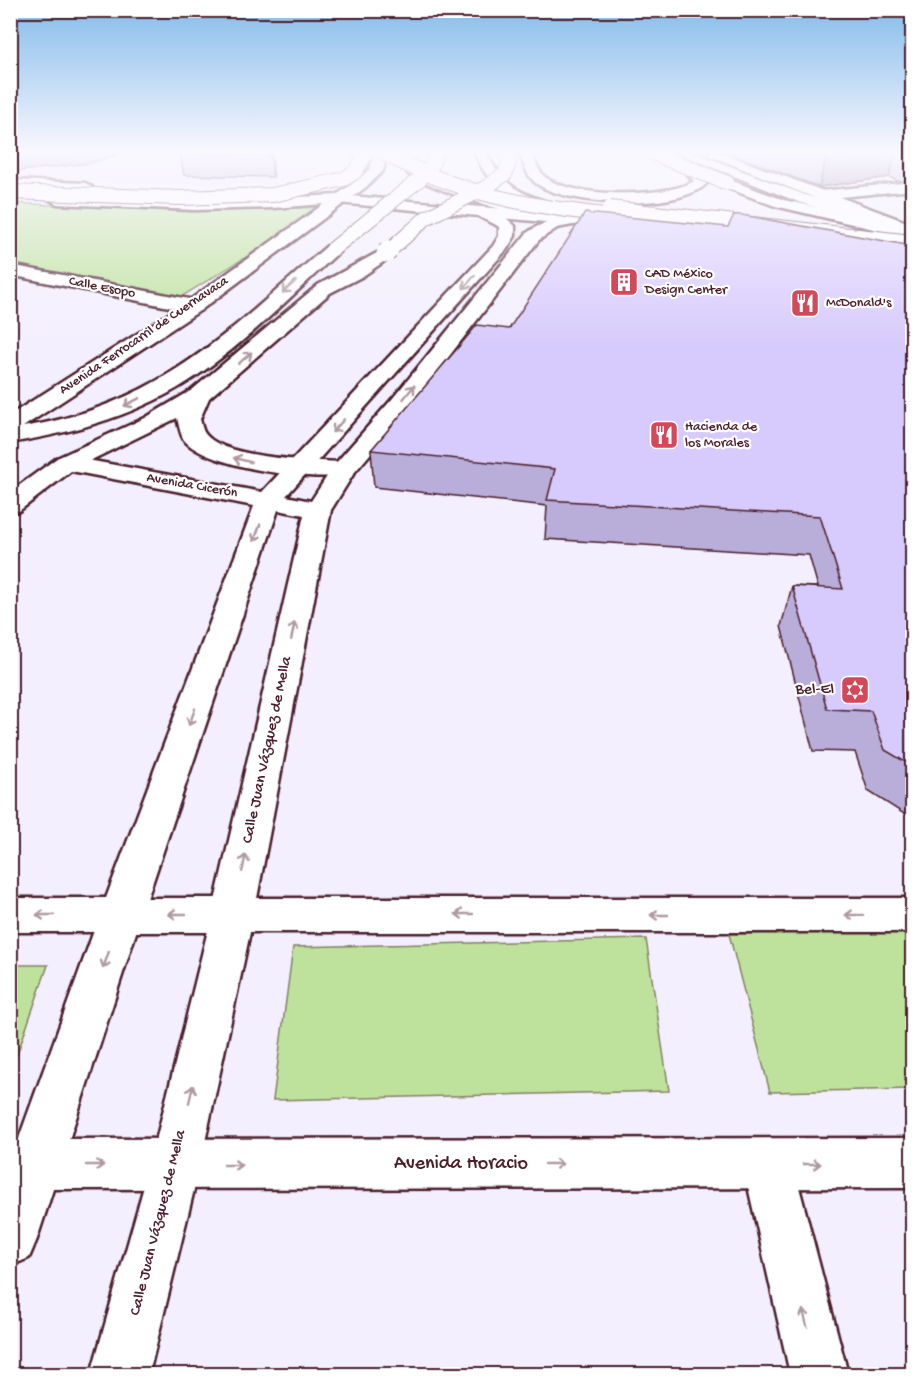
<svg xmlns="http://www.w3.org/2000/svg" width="923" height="1385" font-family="'Gochi Hand',sans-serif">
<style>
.built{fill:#ebe4fd}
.green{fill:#bee29c;stroke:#848064;stroke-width:1.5}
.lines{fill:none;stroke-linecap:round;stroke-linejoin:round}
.minor-casing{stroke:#4a1f2b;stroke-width:5}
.tertiary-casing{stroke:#4a1f2b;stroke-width:5}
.secondary-casing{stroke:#4a1f2b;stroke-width:5}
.trunk-casing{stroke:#4a1f2b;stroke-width:5}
.motorway-casing{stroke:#4a1f2b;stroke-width:5}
.minor{fill:#fff;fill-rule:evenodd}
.tertiary{fill:#fff;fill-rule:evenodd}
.secondary{fill:#fff;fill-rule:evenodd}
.trunk{fill:#fff;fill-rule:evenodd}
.motorway{fill:#fff;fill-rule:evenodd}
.secondary-bridge-far1-casing{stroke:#4a1f2b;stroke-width:16;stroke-linecap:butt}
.secondary-bridge-casing{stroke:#4a1f2b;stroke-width:21;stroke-linecap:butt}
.motorway-bridge-casing{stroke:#4a1f2b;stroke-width:16;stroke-linecap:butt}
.secondary-bridge-far1{stroke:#fff;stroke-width:14}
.secondary-bridge{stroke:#fff;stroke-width:19}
.motorway-bridge{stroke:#fff;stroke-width:14}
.wall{fill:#b9aed9;stroke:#4a1f2b;stroke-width:1.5}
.shaded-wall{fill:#968db0;stroke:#4a1f2b;stroke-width:1.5}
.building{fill:#d7cafc;stroke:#4a1f2b;stroke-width:1.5}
.oneway{stroke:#ae9aa0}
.labels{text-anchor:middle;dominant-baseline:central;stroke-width:4.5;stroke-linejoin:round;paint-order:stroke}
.far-poi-label{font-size:14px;fill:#4a1f2b;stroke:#fff;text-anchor:start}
.far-street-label{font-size:14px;fill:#4a1f2b;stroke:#fff}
.poi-label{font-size:16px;fill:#4a1f2b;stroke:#fff;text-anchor:end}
.street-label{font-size:16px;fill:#4a1f2b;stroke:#fff}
.near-street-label{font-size:20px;fill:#4a1f2b;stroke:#fff}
</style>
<rect width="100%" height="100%" fill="#f3effe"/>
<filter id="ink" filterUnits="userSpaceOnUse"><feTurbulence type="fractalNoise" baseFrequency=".0167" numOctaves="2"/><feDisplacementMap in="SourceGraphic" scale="12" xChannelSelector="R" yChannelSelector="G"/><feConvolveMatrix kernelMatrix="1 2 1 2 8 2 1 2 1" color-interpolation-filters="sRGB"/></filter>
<g filter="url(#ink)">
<!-- built -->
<path class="built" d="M11 152H341L336 162 306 177 260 184H166L11 178Z"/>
<!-- green -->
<g class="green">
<path d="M11 203 190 212 327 207 176 300 11 268Z"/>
<path d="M912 931V1089L770 1092 729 934Z"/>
<path d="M646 939 669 1091 273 1100 293 947Z"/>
<path d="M11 965H48L11 1072 10 965Z"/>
</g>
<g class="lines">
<!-- minor casing -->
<g class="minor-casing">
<g id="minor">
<path d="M519 152H531C535 161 538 171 545 177 569 198 667 198 694 181L675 162 682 158 705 174 708 182C683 212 567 206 537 184 527 177 523 163 519 152Z"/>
<path d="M912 182V190L820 199 813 195 820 191Z"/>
<path d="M481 208 504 216 515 226V236L507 249 286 496 311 501 335 464 393 398 527 233C538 224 575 208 586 220L583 223 557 228 539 240 409 408 354 473 331 510 254 914 200 1165 149 1374H91L150 1165 212 914 304 515 278 510 142 914 37 1239 29 1258 10 1266V1163L100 914 254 506 66 470 57 468 54 463 57 458 66 456 262 492 493 246 499 236V227C492 221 480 220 474 212Z"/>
<path d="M10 265 194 300 201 302 203 306 201 310 194 312 10 275Z"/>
<path d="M768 1139 786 1146 793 1164 848 1374H790L743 1164 750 1146Z"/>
</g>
</g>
<!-- tertiary casing -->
<g class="tertiary-casing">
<g id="tertiary">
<path d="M10 180 85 183 92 187 85 191 10 188Z"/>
<path d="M338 195 578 215 586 220 578 225 338 203 273 208 196 210 57 204 50 200 57 196 196 202Z"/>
<rect x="10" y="898" width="902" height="34"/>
<path d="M912 1138V1188L10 1189V1139Z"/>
</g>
</g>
<!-- secondary casing -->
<g class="secondary-casing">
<g id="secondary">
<path d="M375 152H387L383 171 366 187 201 310 23 427C160 405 228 332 327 246H339L341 249 339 252C293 294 249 340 198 375 142 414 77 432 10 443V415L187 302 356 181 370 169Z"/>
<path d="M701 152H719L912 224V234L864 218Z"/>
<path d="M414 168 495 200 542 210 624 221 632 226 624 231C549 222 477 209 409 175L407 172Z"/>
<path d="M386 248 394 253 392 256 363 276 330 293 209 398 200 419C201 422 202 428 204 432 220 459 314 461 344 462L353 464 356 469 353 474C319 483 207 468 184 440 180 434 179 425 177 418L75 468 19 511 10 513V492L57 458 145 418 192 390 318 285Z"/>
</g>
</g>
<!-- trunk casing -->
<g class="trunk-casing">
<g id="trunk">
<path d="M474 152H486C503 187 522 195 558 205L560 208 553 212C512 202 492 192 474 152Z"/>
<path d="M675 152H693L808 196 912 226V236L798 202Z"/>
</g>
</g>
<!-- motorway casing -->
<g class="motorway-casing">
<path id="motorway" d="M727 179 784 200 912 228V238L775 206 722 186 720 183Z"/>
</g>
<!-- minor -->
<use href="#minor" class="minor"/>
<!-- tertiary -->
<use href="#tertiary" class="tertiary"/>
<!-- secondary -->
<use href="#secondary" class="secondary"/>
<!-- trunk -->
<use href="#trunk" class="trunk"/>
<!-- motorway -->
<use href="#motorway" class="motorway"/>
<!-- secondary-bridge-far1 casing -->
<g class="secondary-bridge-far1-casing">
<g id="secondary-bridge-far1">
<path d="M10 192 180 198 273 195 344 179 355 172 367 152"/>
<path d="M333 249 421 178 431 167 436 152"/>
<path d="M388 252 426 218 485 188 505 174 509 163 506 152"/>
</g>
</g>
<!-- secondary-bridge casing -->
<g class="secondary-bridge-casing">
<path id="secondary-bridge" d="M386 253 389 250"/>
</g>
<!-- motorway-bridge casing -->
<g class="motorway-bridge-casing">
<g id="motorway-bridge">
<path d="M383 152C460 197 545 209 632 218"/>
<path d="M650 152 727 183"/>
<path d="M610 208 912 242"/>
</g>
</g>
<!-- secondary-bridge-far1 -->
<use href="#secondary-bridge-far1" class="secondary-bridge-far1"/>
<!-- secondary-bridge -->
<use href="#secondary-bridge" class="secondary-bridge"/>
<!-- motorway-bridge -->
<use href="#motorway-bridge" class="motorway-bridge"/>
</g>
<!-- wall -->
<g class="wall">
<path d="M182 152H272L273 177 184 175 180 154Z"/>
<path d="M726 152H912V180L898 181 889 177 819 187Z"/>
<path d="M912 246V819L868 791 855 752 813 751 781 626 792 586 818 587 809 555 545 539 547 506 374 487 371 450 509 329Z"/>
</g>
<!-- shaded-wall -->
<g class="shaded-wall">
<path d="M10 152H125L91 163 10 172Z"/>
<path d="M270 152H272L273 177Z"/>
<path d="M871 152H896L889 177 819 187 826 158Z"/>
</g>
<!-- building -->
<g class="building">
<path d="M182 152H270V156L180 154Z"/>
<path d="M808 152H871L826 158Z"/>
<path d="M585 213 728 227 734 215H742L912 246V766L885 750 871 711 827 709 792 586 843 589 820 516 547 500 555 469 371 450 477 325 509 329Z"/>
</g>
<!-- one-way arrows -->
<defs><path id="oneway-shaft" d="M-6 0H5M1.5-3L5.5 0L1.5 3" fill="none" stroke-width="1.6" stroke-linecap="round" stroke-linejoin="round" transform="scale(1.5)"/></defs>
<g class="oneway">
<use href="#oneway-shaft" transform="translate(469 282) rotate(132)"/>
<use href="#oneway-shaft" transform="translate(289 287) rotate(138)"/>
<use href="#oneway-shaft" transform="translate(245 358) rotate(-41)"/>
<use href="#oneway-shaft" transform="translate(409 392) rotate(-51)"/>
<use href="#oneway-shaft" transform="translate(132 402) rotate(153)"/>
<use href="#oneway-shaft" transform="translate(338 426) rotate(132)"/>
<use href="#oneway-shaft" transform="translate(242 460) rotate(-166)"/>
<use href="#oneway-shaft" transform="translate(257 533) rotate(110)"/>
<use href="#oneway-shaft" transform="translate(293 631) rotate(-78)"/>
<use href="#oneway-shaft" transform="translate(192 717) rotate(110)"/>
<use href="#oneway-shaft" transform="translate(244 863) rotate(-78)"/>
<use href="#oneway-shaft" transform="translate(177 914) rotate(180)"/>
<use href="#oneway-shaft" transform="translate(464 914) rotate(-180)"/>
<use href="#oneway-shaft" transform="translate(45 915) rotate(180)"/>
<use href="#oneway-shaft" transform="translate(659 915) rotate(-180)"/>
<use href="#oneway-shaft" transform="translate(854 915) rotate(-180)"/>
<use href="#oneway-shaft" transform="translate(106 960) rotate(109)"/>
<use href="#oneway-shaft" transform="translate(191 1094) rotate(-77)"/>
<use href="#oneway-shaft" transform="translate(554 1164)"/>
<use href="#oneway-shaft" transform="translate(812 1164)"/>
<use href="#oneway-shaft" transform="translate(95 1165)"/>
<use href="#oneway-shaft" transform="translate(233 1165)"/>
<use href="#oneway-shaft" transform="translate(805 1318) rotate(-104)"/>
</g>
</g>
<!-- sky -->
<linearGradient id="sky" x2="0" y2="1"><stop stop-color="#83bbea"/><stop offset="0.44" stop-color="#faf8ff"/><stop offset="1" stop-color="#faf8ff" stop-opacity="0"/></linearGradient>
<rect width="923" height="346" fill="url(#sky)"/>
<!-- icons -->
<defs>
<g id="building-square" transform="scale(1.5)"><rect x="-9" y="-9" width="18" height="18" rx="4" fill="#d1495b" stroke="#fff"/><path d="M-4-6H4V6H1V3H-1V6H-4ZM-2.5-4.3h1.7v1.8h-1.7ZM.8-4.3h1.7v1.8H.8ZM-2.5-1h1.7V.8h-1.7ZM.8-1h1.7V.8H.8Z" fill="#fff"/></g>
<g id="restaurant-square" transform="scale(1.5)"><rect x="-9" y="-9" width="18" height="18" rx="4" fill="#d1495b" stroke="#fff"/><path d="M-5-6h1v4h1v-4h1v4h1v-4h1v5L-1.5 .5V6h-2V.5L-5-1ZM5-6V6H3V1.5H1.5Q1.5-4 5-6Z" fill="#fff"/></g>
<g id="synagogue-square" transform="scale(1.5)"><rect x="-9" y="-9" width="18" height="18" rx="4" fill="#d1495b" stroke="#fff"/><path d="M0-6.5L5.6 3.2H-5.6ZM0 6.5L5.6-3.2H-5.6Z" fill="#fff"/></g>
</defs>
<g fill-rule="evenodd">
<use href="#building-square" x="624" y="282"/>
<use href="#restaurant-square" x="805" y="303"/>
<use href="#restaurant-square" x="664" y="435"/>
<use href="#synagogue-square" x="855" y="690"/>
</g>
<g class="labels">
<!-- far-poi labels -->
<g class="far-poi-label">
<text x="645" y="274">CAD México<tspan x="645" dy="16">Design Center</tspan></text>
<text x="826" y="303">McDonald's</text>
<text x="685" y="427">Hacienda de<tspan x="685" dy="16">los Morales</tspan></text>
</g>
<!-- far-street labels -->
<g class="far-street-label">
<text transform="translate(102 288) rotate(11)">Calle Esopo</text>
<text transform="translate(144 336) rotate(-34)">Avenida Ferrocarril de Cuernavaca</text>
<text transform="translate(192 486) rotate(10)">Avenida Cicerón</text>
</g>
<!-- poi labels -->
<g class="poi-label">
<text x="834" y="690">Bel-El</text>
</g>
<!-- street labels -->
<g class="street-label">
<text transform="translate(268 750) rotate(-78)">Calle Juan Vázquez de Mella</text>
<text transform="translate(159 1223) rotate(-76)">Calle Juan Vázquez de Mella</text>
</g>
<!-- near-street labels -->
<g class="near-street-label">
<text x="461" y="1164">Avenida Horacio</text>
</g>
</g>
<!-- margin -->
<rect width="923" height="1385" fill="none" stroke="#fff" stroke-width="36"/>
<rect x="18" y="18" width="887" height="1349" fill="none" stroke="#4a1f2b" stroke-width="2" filter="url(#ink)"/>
</svg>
